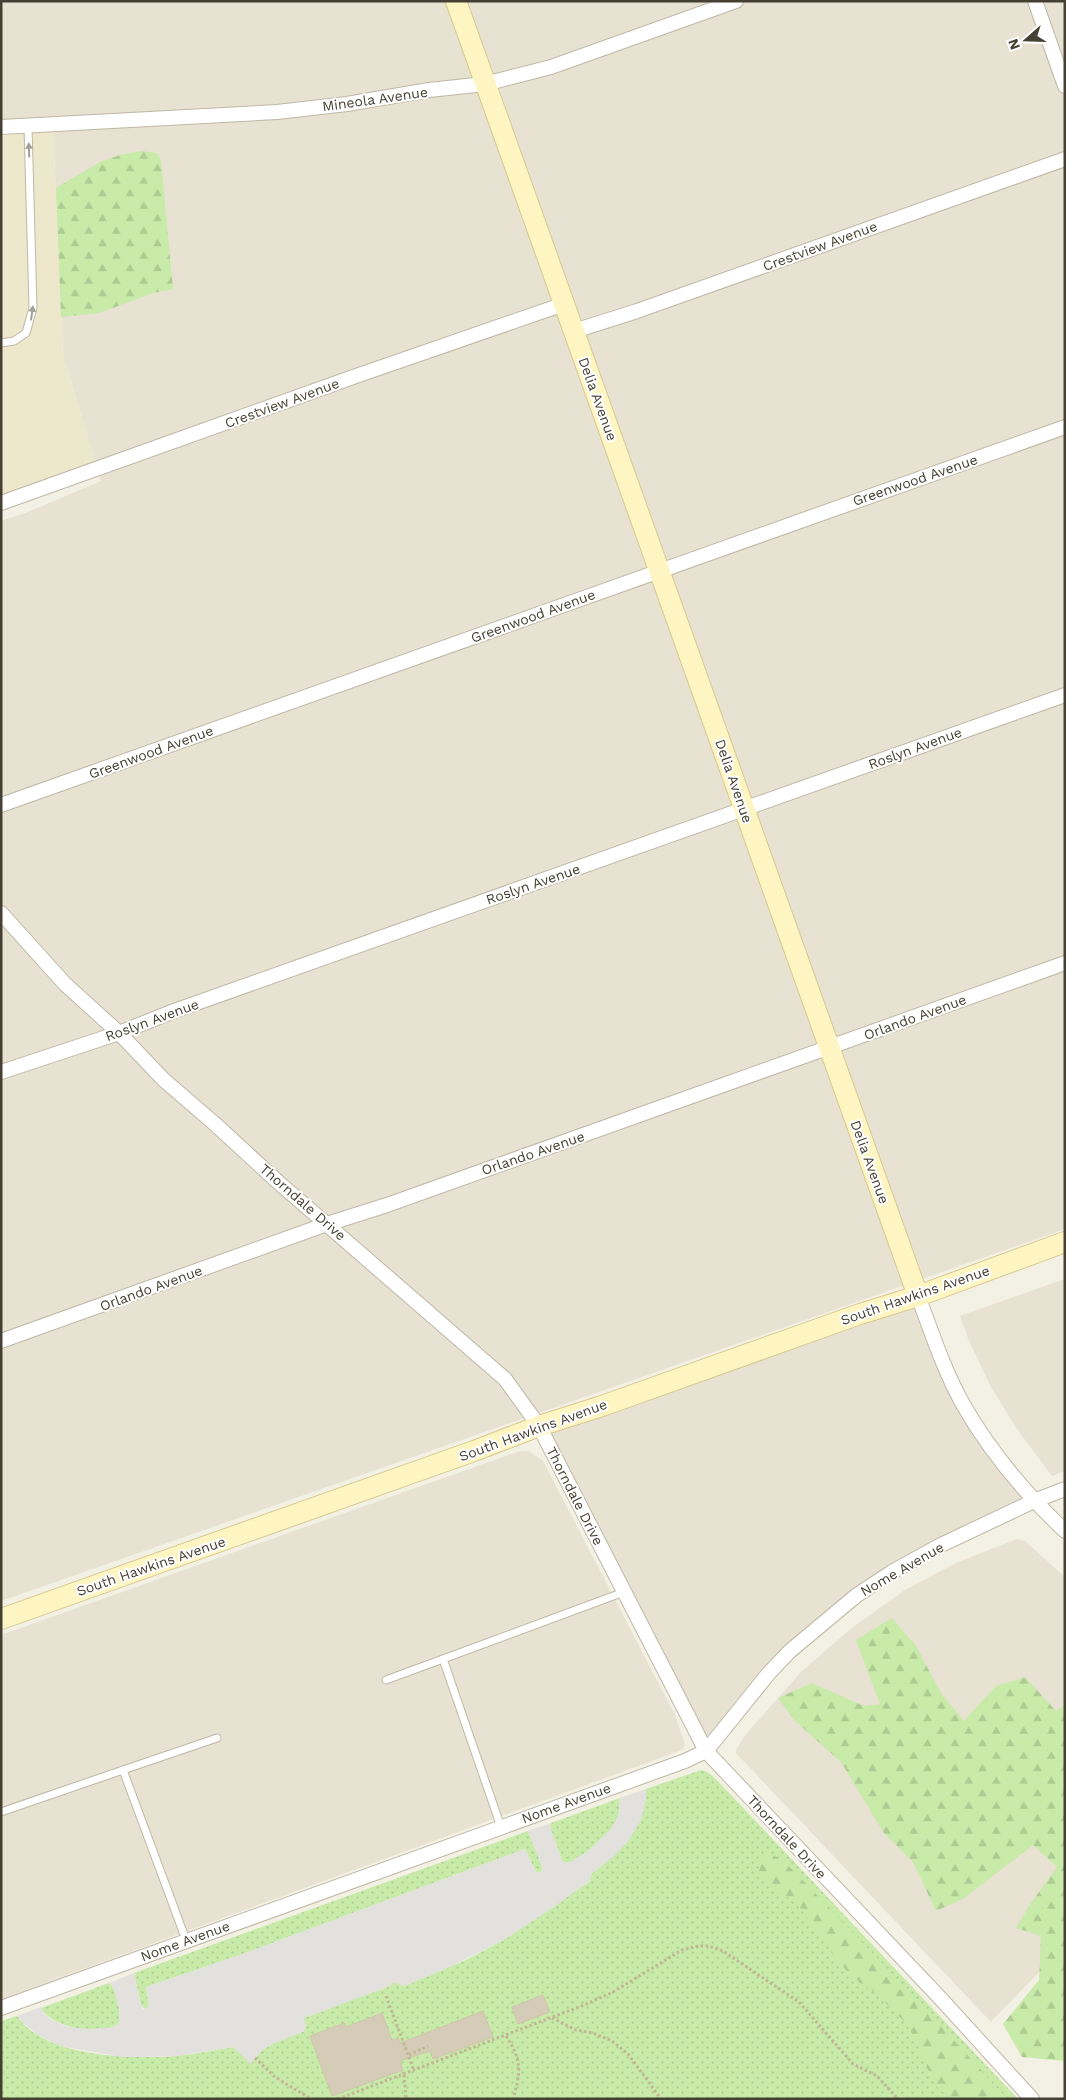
<svg xmlns="http://www.w3.org/2000/svg" width="1066" height="2100" font-family="'Work Sans',sans-serif">
<style>
.residential{fill:#e7e2d1}
.education{fill:#ede7cc}
.grass{fill:url(#grass-dots)}
.forest{fill:url(#forest-firs)}
.parking{fill:#e3e1dd}
.building{fill:#d5ccb8;stroke:#d1c5ab}
.lines{fill:none;stroke-linecap:round;stroke-linejoin:round}
.lane-casing{stroke:#bfb8a6;stroke-width:9}
.street-casing{stroke:#bfb8a6;stroke-width:16}
.secondary-casing{stroke:#d6c990;stroke-width:22}
.path{stroke:#c2b696;stroke-width:3;stroke-dasharray:2.5 2.5;stroke-linecap:butt}
.lane{stroke:#fff;stroke-width:7}
.street{stroke:#fff;stroke-width:14}
.secondary{stroke:#fff5c2;stroke-width:20}
.oneway{fill:#a2a099}
.labels{text-anchor:middle;dominant-baseline:central;stroke-width:4;stroke-linejoin:round;paint-order:stroke}
.street-label{font-size:14px;fill:#454033;stroke:#fff}
</style>
<defs>
<pattern id="grass-dots" width="8" height="8" patternUnits="userSpaceOnUse" patternTransform="scale(1.25)"><rect width="8" height="8" fill="#c8eba9"/><path d="M2 2h.1M6 6h.1" fill="none" stroke="#adcb92" stroke-width="1.8" stroke-linecap="round"/></pattern>
<pattern id="forest-firs" width="22" height="20" patternUnits="userSpaceOnUse" patternTransform="scale(1.25)"><rect width="22" height="20" fill="#c8eba9"/><path d="M5 1l3.5 6h-7zM16 11l3.5 6h-7z" fill="#adcb92"/></pattern>
</defs>
<rect width="100%" height="100%" fill="#f3f0e4"/>
<!-- residential -->
<g class="residential">
<path d="M1 1H1065V1229L1 1601V521L28 512 101 481 63 354 53 124 1 127Z"/>
<path d="M1065 1279V1471L1052 1476 1017 1429 991 1387 969 1341 960 1316Z"/>
<path d="M918 1296 946 1369 1034 1501 941 1545 823 1621 706 1751 539 1426Z"/>
<path d="M520 1451H529L543 1461 675 1715 684 1741 685 1746 682 1750 1 1999V1635Z"/>
<path d="M1017 1539 1025 1541 1065 1577V1945L991 2022 736 1753 737 1748 747 1733 802 1671 853 1627 905 1590 956 1563Z"/>
</g>
<!-- education -->
<path class="education" d="M53 129 63 354 96 464 1 496V136Z"/>
<!-- grass -->
<g class="grass">
<path d="M701 1770 707 1772 714 1777 1018 2099H1V2021L17 2016C45 2058 131 2059 176 2056 195 2054 214 2050 233 2047L251 2063 262 2050 279 2040 303 2018 390 1986 394 1982 404 1986 466 1960 505 1939 590 1881 591 1874C620 1851 646 1828 646 1789Z"/>
<path d="M620 1798C619 1806 620 1814 616 1822 610 1833 577 1865 563 1863L550 1827 551 1823Z"/>
<path d="M528 1831 543 1869 539 1873 536 1872 525 1849 237 1956 146 1987 149 2006 145 2009 141 2005 134 1973Z"/>
<path d="M109 1983C118 1991 121 2011 119 2023 104 2038 51 2028 41 2008Z"/>
</g>
<!-- forest -->
<g class="forest">
<path d="M141 151 157 153 161 161 173 289 153 293 99 313 61 317 56 188 100 162 120 155Z"/>
<path d="M892 1618 916 1646 941 1693 964 1721 996 1686 1025 1677 1056 1711 1065 1705V2061L1022 2057 1003 2024 1039 1980 1041 1936 1016 1928 1029 1906 1057 1867 1033 1845 963 1899 936 1911 913 1862 884 1833 841 1762 795 1721 778 1698 812 1683 864 1706 880 1704 856 1640Z"/>
<path d="M771 1854 783 1861 796 1873 934 2018 1007 2099H951L935 2085 912 2033 904 2021 873 1991 860 1983 839 1963 799 1906 765 1880 759 1871 761 1860Z"/>
</g>
<!-- parking -->
<path class="parking" d="M646 1789V1798L641 1820 628 1841 614 1856 591 1874 590 1880 554 1907 505 1939 452 1966 404 1986 394 1982 390 1986 304 2018 306 2025 305 2031 270 2045 262 2050 251 2064 233 2047 177 2056 145 2057H122L71 2048 58 2045 38 2035 21 2021 17 2016 41 2007 44 2014 52 2020 68 2027 90 2029 114 2027 119 2023 120 2012 113 1987 109 1983 134 1973 141 2005 143 2009H146L149 2003 146 1987 237 1956 525 1849 536 1872 539 1873 543 1869 528 1831 551 1823 550 1827 562 1861 568 1863 588 1851 610 1830 619 1814 620 1798Z"/>
<!-- building -->
<g class="building">
<path d="M543 1995 550 2012 518 2024 512 2007Z"/>
<path d="M483 2011 493 2037 433 2059 430 2051 400 2061 403 2070 332 2096 310 2036 344 2023 346 2027 382 2013 392 2040 398 2038 400 2043Z"/>
</g>
<g class="lines">
<!-- lane casing -->
<g class="lane-casing">
<g id="lane">
<path d="M1 343 14 341 26 333 33 308 28 126"/>
<path d="M386 1680 443 1659"/>
<path d="M123 1770 217 1738"/>
<path d="M1 1812 123 1770 186 1940"/>
<path d="M501 1827 443 1659 624 1592"/>
</g>
</g>
<!-- street casing -->
<g class="street-casing">
<g id="street">
<path d="M1035 1 1065 86"/>
<path d="M1 127 277 112 347 104 429 90 485 84 551 67 736 1"/>
<path d="M574 331 637 311 1065 159"/>
<path d="M1 503 356 376 564 304"/>
<path d="M1 805 1065 427"/>
<path d="M1 913 65 984 119 1033 164 1080 215 1124 278 1182 505 1379 539 1426 706 1751 941 1999 1032 2099"/>
<path d="M1 1072 119 1033 174 1011 1065 695"/>
<path d="M918 1296C932 1333 944 1371 964 1406 991 1453 1026 1494 1065 1531"/>
<path d="M1 1341 327 1224 387 1205 1065 963"/>
<path d="M1 2008 685 1761 706 1751 769 1673 790 1651 857 1595 892 1572 941 1545 1034 1501 1065 1489"/>
</g>
</g>
<!-- secondary casing -->
<g class="secondary-casing">
<g id="secondary">
<path d="M456 1 918 1296"/>
<path d="M1 1619 474 1451 539 1426 602 1406 860 1314 918 1296 1065 1242"/>
</g>
</g>
<!-- path -->
<g class="path">
<path d="M386 1996 414 2071"/>
<path d="M552 2018 576 2030 593 2033 612 2041 628 2054 661 2099"/>
<path d="M506 2036C522 2060 521 2071 513 2099"/>
<path d="M409 2055 428 2046"/>
<path d="M255 2058 275 2077 311 2099"/>
<path d="M404 2075 406 2099"/>
<path d="M338 2099 584 2005 613 1992 682 1950 698 1946H709L723 1951 799 2002 853 2064 877 2076 898 2099"/>
</g>
<!-- lane -->
<use href="#lane" class="lane"/>
<!-- street -->
<use href="#street" class="street"/>
<!-- secondary -->
<use href="#secondary" class="secondary"/>
</g>
<!-- one-way arrows -->
<defs><path id="oneway-solid" d="M-6-.8H1V-3.2L6.5 0L1 3.2V.8H-6Z" transform="scale(1.25)"/></defs>
<g class="oneway">
<use href="#oneway-solid" transform="translate(29 150) rotate(-92)"/>
<use href="#oneway-solid" transform="translate(32 313) rotate(-82)"/>
</g>
<g class="labels">
<!-- street labels -->
<g class="street-label">
<text transform="translate(375 99) rotate(-8)">Mineola Avenue</text>
<text transform="translate(820 246) rotate(-20)">Crestview Avenue</text>
<text transform="translate(598 399) rotate(70)">Delia Avenue</text>
<text transform="translate(282 403) rotate(-20)">Crestview Avenue</text>
<text transform="translate(915 480) rotate(-19)">Greenwood Avenue</text>
<text transform="translate(533 616) rotate(-20)">Greenwood Avenue</text>
<text transform="translate(915 748) rotate(-20)">Roslyn Avenue</text>
<text transform="translate(151 752) rotate(-20)">Greenwood Avenue</text>
<text transform="translate(734 781) rotate(71)">Delia Avenue</text>
<text transform="translate(533 884) rotate(-19)">Roslyn Avenue</text>
<text transform="translate(915 1017) rotate(-20)">Orlando Avenue</text>
<text transform="translate(152 1020) rotate(-20)">Roslyn Avenue</text>
<text transform="translate(533 1153) rotate(-19)">Orlando Avenue</text>
<text transform="translate(870 1162) rotate(70)">Delia Avenue</text>
<text transform="translate(303 1202) rotate(41)">Thorndale Drive</text>
<text transform="translate(151 1288) rotate(-20)">Orlando Avenue</text>
<text transform="translate(915 1295) rotate(-19)">South Hawkins Avenue</text>
<text transform="translate(533 1430) rotate(-20)">South Hawkins Avenue</text>
<text transform="translate(575 1496) rotate(63)">Thorndale Drive</text>
<text transform="translate(151 1566) rotate(-19)">South Hawkins Avenue</text>
<text transform="translate(902 1569) rotate(-30)">Nome Avenue</text>
<text transform="translate(566 1803) rotate(-20)">Nome Avenue</text>
<text transform="translate(787 1837) rotate(47)">Thorndale Drive</text>
<text transform="translate(185 1941) rotate(-20)">Nome Avenue</text>
</g>
</g>
<!-- border -->
<rect width="1066" height="2100" fill="none" stroke="#454033" stroke-width="5"/>
<!-- north arrow -->
<g transform="translate(1026 40) rotate(250)" stroke="#ffffff" stroke-width="4" paint-order="stroke">
<path d="M0-4L9 19L0 12L-9 19Z" fill="#454033"/>
<text y="-8" font-size="14" font-weight="bold" text-anchor="middle" fill="#454033">N</text>
</g>
</svg>
